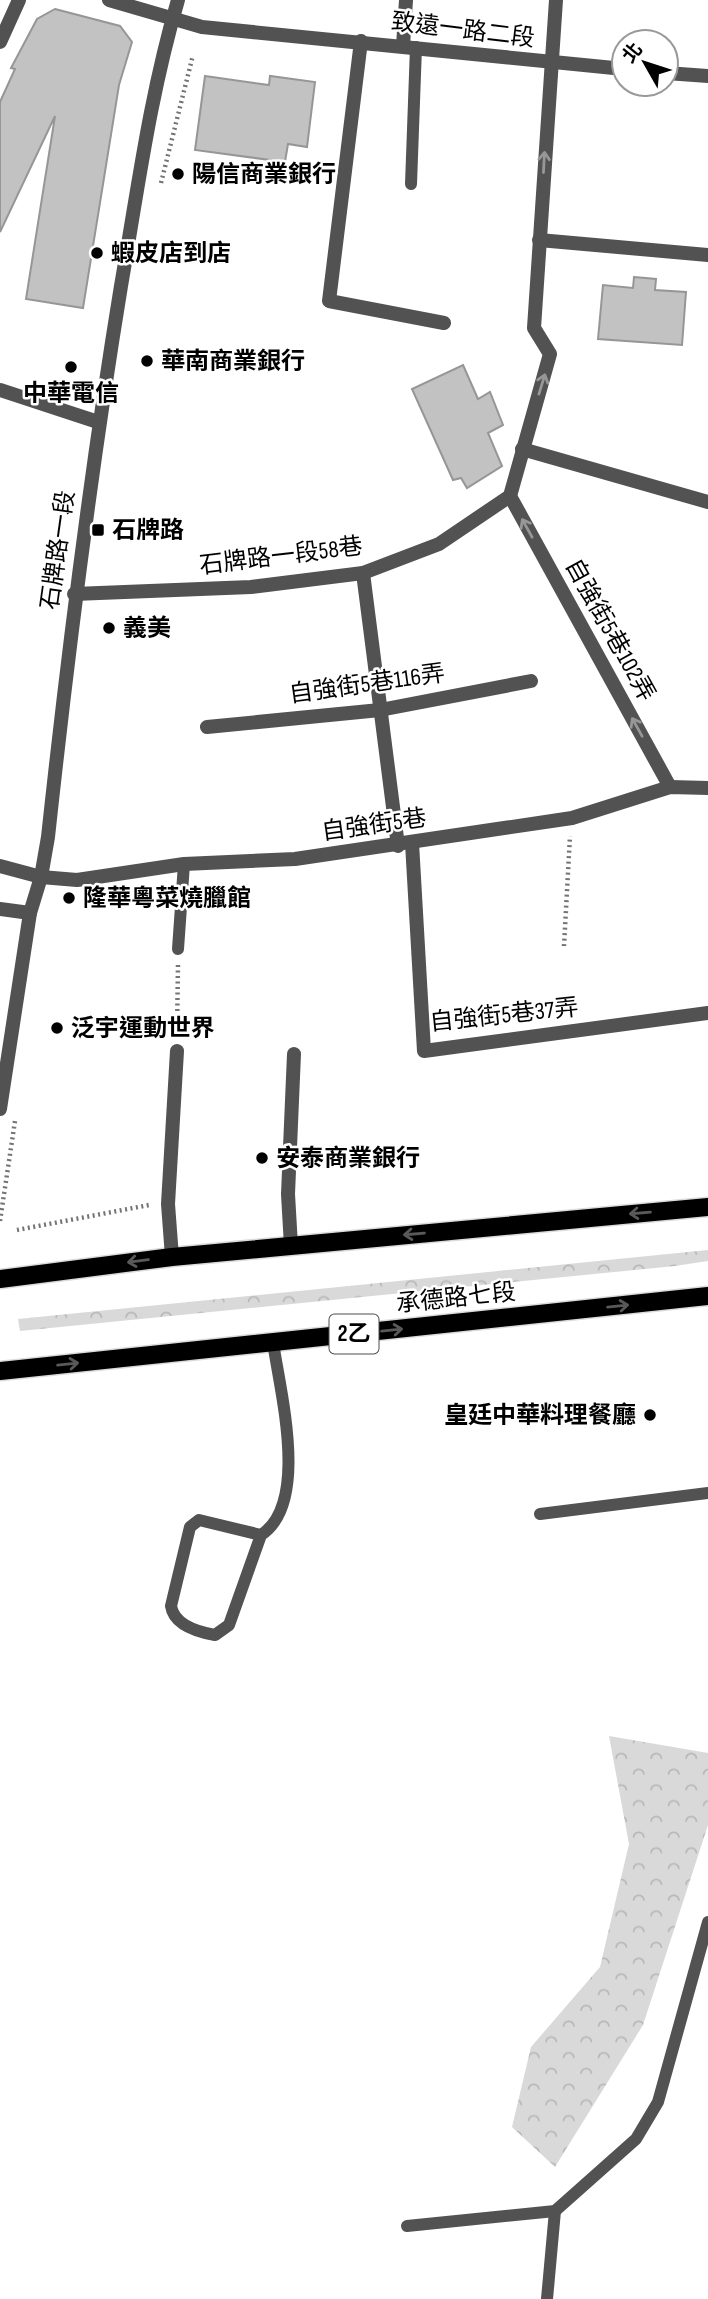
<svg xmlns="http://www.w3.org/2000/svg" width="708" height="2299" font-family="'Sofia Sans Condensed','Noto Sans TC',sans-serif">
<style>
.forest{fill:url(#forest-crowns)}
.building{fill:#c2c2c2;stroke:#969696;stroke-width:2}
.lines{fill:none;stroke-linecap:round;stroke-linejoin:round}
.primary-casing{stroke:#dbdbdb;stroke-width:21}
.path{stroke:#747474;stroke-width:4.5;stroke-dasharray:2 3.5;stroke-linecap:butt}
.service{stroke:#525252;stroke-width:12}
.minor{stroke:#525252;stroke-width:14}
.tertiary{stroke:#525252;stroke-width:14}
.primary{stroke:#000;stroke-width:18}
.oneway{stroke:#979797}
.oneway2{stroke:#595959}
.poi-dot{fill:#000;stroke:#fff;stroke-width:2.5}
.labels{text-anchor:middle;dominant-baseline:central;stroke-width:5;stroke-linejoin:round;paint-order:stroke}
.shield{fill:#fff;stroke:#4c4c4c;stroke-width:2}
.shield-label{font-size:23px;font-weight:bold;fill:#000}
.street-label{font-size:24px;fill:#000;stroke:#fff}
.poi-label{font-size:24px;font-weight:bold;fill:#000;stroke:#fff;text-anchor:start}
</style>
<defs>
<pattern id="forest-crowns" width="20" height="18" patternUnits="userSpaceOnUse" patternTransform="scale(1.75)"><rect width="20" height="18" fill="#d9d9d9"/><path d="M2 6a3 3 0 1 1 6 0M12 15a3 3 0 1 1 6 0" fill="none" stroke="#b8b8b8"/></pattern>
</defs>
<rect width="100%" height="100%" fill="#fff"/>
<!-- forest -->
<g class="forest">
<path d="M708 1250V1261L675 1266 20 1331 18 1319Z"/>
<path d="M609 1736 708 1753V1825L643 2025 555 2167 512 2127 531 2047 600 1967 629 1844Z"/>
</g>
<!-- building -->
<g class="building">
<path d="M55 9 120 26 132 42 119 85 83 308 26 299 55 116 0 232V102L15 69 11 68 37 19Z"/>
<path d="M205 76 269 85 270 76 315 82 307 147 288 144 285 162 195 150Z"/>
<path d="M634 277 656 279 655 290 686 292 682 345 598 339 603 285 633 288Z"/>
<path d="M463 365 478 399 490 392 503 425 488 433 502 466 467 488 461 478 453 480 412 389Z"/>
</g>
<g class="lines">
<!-- primary casing -->
<g class="primary-casing">
<g id="primary">
<path d="M0 1279 172 1257 708 1207"/>
<path d="M0 1371 708 1296"/>
</g>
</g>
<!-- path -->
<g class="path">
<path d="M161 183 193 55"/>
<path d="M564 946 570 836"/>
<path d="M177 1033 178 964"/>
<path d="M0 1221 15 1121"/>
<path d="M17 1230 149 1205"/>
</g>
<!-- service -->
<g class="service">
<path d="M411 184 416 47"/>
<path d="M178 949 184 864"/>
<path d="M540 1514 708 1493"/>
<path d="M261 1535 199 1520 190 1527 171 1606C174 1625 198 1632 215 1635L229 1625 261 1535C310 1503 280 1392 273 1342"/>
<path d="M407 2226 555 2211 636 2139 658 2102 708 1922"/>
<path d="M547 2299 555 2211"/>
</g>
<!-- minor -->
<g class="minor">
<path d="M109 0 202 27 624 69"/>
<path d="M361 41 329 301 444 323"/>
<path d="M0 42 19 0"/>
<path d="M403 46 406 0"/>
<path d="M666 73 708 76"/>
<path d="M539 240 708 255"/>
<path d="M0 390 98 422"/>
<path d="M522 449 708 502"/>
<path d="M510 496 670 787"/>
<path d="M363 573 398 846"/>
<path d="M74 594 251 587 363 573 439 544 510 496 550 354 534 328 556 0"/>
<path d="M207 727 380 710 531 681"/>
<path d="M412 843 424 1051 708 1013"/>
<path d="M0 866 41 877 77 880 184 864 295 859 572 818 670 787 708 788"/>
<path d="M0 909 30 913"/>
<path d="M291 1246 288 1194 294 1054"/>
<path d="M172 1257 168 1204 177 1051"/>
</g>
<!-- tertiary -->
<path class="tertiary" d="M0 1109 30 913 41 877 48 837C68 652 91 469 121 286 138 188 150 95 178 0"/>
<!-- primary -->
<use href="#primary" class="primary"/>
</g>
<!-- one-way arrows -->
<defs><path id="oneway-shaft" d="M-6 0H5M1.5-3L5.5 0L1.5 3" fill="none" stroke-width="1.6" stroke-linecap="round" stroke-linejoin="round" transform="scale(1.75)"/></defs>
<g class="oneway">
<use href="#oneway-shaft" transform="translate(544 162) rotate(-87)"/>
<use href="#oneway-shaft" transform="translate(542 384) rotate(-73)"/>
<use href="#oneway-shaft" transform="translate(527 528) rotate(-119)"/>
<use href="#oneway-shaft" transform="translate(637 727) rotate(-119)"/>
</g>
<g class="oneway2">
<use href="#oneway-shaft" transform="translate(640 1213) rotate(175)"/>
<use href="#oneway-shaft" transform="translate(414 1234) rotate(175)"/>
<use href="#oneway-shaft" transform="translate(138 1261) rotate(173)"/>
<use href="#oneway-shaft" transform="translate(618 1306) rotate(-6)"/>
<use href="#oneway-shaft" transform="translate(392 1330) rotate(-6)"/>
<use href="#oneway-shaft" transform="translate(68 1364) rotate(-6)"/>
</g>
<!-- markers -->
<g class="poi-dot">
<circle cx="178" cy="174" r="7"/>
<circle cx="97" cy="253" r="7"/>
<circle cx="147" cy="361" r="7"/>
<circle cx="71" cy="367" r="7"/>
<rect x="91" y="523" width="14" height="14" rx="3.5"/>
<circle cx="109" cy="628" r="7"/>
<circle cx="69" cy="898" r="7"/>
<circle cx="57" cy="1028" r="7"/>
<circle cx="262" cy="1158" r="7"/>
<circle cx="650" cy="1415" r="7"/>
</g>
<g class="labels">
<!-- shield labels -->
<rect class="shield" x="329.5" y="1314.5" width="49" height="39" rx="5"/>
<g class="shield-label">
<text x="354" y="1334">2乙</text>
</g>
<!-- street labels -->
<g class="street-label">
<text transform="translate(463 30) rotate(7)">致遠一路二段</text>
<text transform="translate(58 550) rotate(-82)">石牌路一段</text>
<text transform="translate(281 556) rotate(-7)">石牌路一段58巷</text>
<text transform="translate(610 630) rotate(61)">自強街5巷102弄</text>
<text transform="translate(367 684) rotate(-8)">自強街5巷116弄</text>
<text transform="translate(374 825) rotate(-8)">自強街5巷</text>
<text transform="translate(504 1015) rotate(-6)">自強街5巷37弄</text>
<text transform="translate(456 1298) rotate(-6)">承德路七段</text>
</g>
<!-- poi labels -->
<g class="poi-label">
<text x="192" y="174">陽信商業銀行</text>
<text x="111" y="253">蝦皮店到店</text>
<text x="161" y="361">華南商業銀行</text>
<text x="71" y="393" text-anchor="middle">中華電信</text>
<text x="112" y="530">石牌路</text>
<text x="123" y="628">義美</text>
<text x="83" y="898">隆華粵菜燒臘館</text>
<text x="71" y="1028">泛宇運動世界</text>
<text x="276" y="1158">安泰商業銀行</text>
<text x="636" y="1415" text-anchor="end">皇廷中華料理餐廳</text>
</g>
</g>
<!-- north arrow -->
<g transform="translate(645 63) rotate(309)"><circle r="33" fill="#ffffff" stroke="#999999" stroke-width="2"/>
<path d="M0-5L12 26L0 18L-12 26Z" fill="#000000"/>
<text y="-10" font-size="19" font-weight="bold" text-anchor="middle" fill="#000000">北</text>
</g>
</svg>
